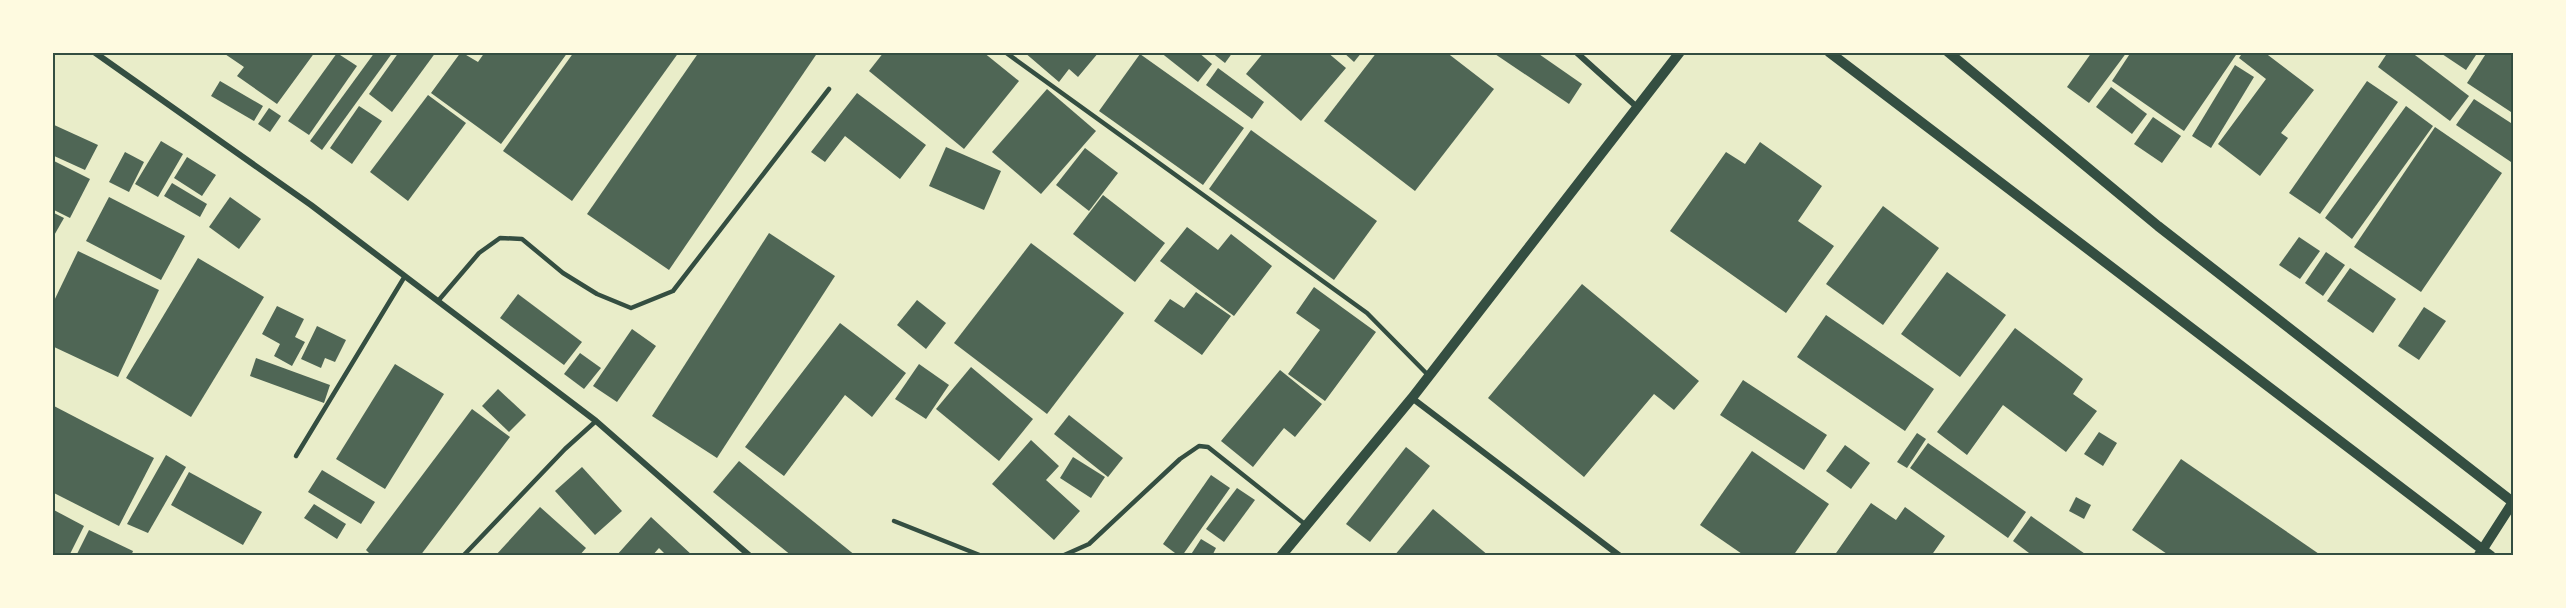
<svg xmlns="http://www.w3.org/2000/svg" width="2566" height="608" font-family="Merriweather,serif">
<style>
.building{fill:#4f6655}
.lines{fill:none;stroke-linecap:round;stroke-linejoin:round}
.service{stroke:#344e41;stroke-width:4.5}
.minor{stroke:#344e41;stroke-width:6}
.tertiary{stroke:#344e41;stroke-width:10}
.neatline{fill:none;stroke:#344e41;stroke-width:2}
</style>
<rect width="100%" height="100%" fill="#e9edc9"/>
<!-- building -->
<g class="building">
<path d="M222 52H315L277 104 237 76 244 67Z"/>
<path d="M375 52H393L322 150 310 141Z"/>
<path d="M399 52H436L392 112 369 94Z"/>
<path d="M461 52 478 62 485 52H568L501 144 431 93Z"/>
<path d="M574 52H679L572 201 503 151Z"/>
<path d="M699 52H818L669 270 587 214Z"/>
<path d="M884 52H983L1019 81 964 149 869 71Z"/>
<path d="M1024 52H1099L1078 77 1069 69 1059 82Z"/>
<path d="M1160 52H1198L1212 64 1198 82Z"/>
<path d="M1211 52H1233L1225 63Z"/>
<path d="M1264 52H1327L1346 68 1301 121 1246 74Z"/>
<path d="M1343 52H1362L1354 62Z"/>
<path d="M1377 52H1446L1494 89 1415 191 1324 121Z"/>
<path d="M1492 52H1536L1582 84 1569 104Z"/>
<path d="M2092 52H2127L2089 103 2067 87Z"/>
<path d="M2131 52H2238L2184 131 2112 81Z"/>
<path d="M2243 52H2264L2314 90 2281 133 2288 138 2260 176 2218 144 2266 79 2239 58Z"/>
<path d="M2388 52H2411L2469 96 2450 121 2378 67Z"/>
<path d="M2439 52H2478L2466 70Z"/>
<path d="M2487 52H2514V114L2467 83Z"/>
<path d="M337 53 357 66 309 135 288 121Z"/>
<path d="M1140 54 1244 128 1203 185 1099 111Z"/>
<path d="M2235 65 2254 77 2211 148 2192 136Z"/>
<path d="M1218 68 1264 102 1252 119 1206 85Z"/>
<path d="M220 81 263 106 254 121 211 96Z"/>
<path d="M2367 81 2398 102 2320 214 2289 193Z"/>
<path d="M2111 87 2147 114 2132 134 2096 107Z"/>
<path d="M1047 89 1096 131 1041 194 992 152Z"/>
<path d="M857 93 926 145 900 179 845 136 825 162 811 152Z"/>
<path d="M428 95 466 123 408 201 370 172Z"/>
<path d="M2474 99 2514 125V164L2456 125Z"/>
<path d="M359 106 382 121 352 164 330 148Z"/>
<path d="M2406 106 2433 126 2352 239 2325 218Z"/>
<path d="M269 108 281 116 270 132 258 124Z"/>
<path d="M2153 117 2181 136 2162 163 2134 144Z"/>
<path d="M52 124 98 145 85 170 52 155Z"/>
<path d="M2435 127 2502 173 2421 292 2354 247Z"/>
<path d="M1251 130 1377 221 1334 280 1209 189Z"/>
<path d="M161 141 183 154 158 197 135 184Z"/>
<path d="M1760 142 1822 186 1798 221 1834 246 1786 313 1670 231 1726 152 1745 164Z"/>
<path d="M946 147 1001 171 984 210 929 186Z"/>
<path d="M1085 148 1118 173 1089 211 1056 185Z"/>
<path d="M125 152 144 162 129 192 109 182Z"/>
<path d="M187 157 216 175 202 196 174 178Z"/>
<path d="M52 160 90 179 70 218 52 209Z"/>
<path d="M172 183 207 204 200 217 164 196Z"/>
<path d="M1103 195 1165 243 1135 282 1073 234Z"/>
<path d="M109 197 185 236 161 280 86 241Z"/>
<path d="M230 197 261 219 239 249 209 227Z"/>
<path d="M1883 206 1939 248 1883 325 1826 284Z"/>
<path d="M52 212 64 218 52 239Z"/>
<path d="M1187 227 1218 250 1231 234 1272 266 1234 316 1160 261Z"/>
<path d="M769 233 835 276 717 458 652 416Z"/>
<path d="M2299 237 2320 251 2300 279 2279 265Z"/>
<path d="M1031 243 1124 313 1047 414 954 343Z"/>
<path d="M78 251 159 290 118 377 52 346V305Z"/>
<path d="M2326 252 2345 265 2323 296 2305 283Z"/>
<path d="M198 258 264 297 191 417 126 378Z"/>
<path d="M2350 268 2396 299 2373 333 2327 301Z"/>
<path d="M1947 272 2006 315 1960 377 1901 334Z"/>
<path d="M1582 284 1699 381 1674 410 1654 394 1584 477 1488 398Z"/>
<path d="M1314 287 1376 332 1325 401 1288 374 1320 330 1296 313Z"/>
<path d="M1196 292 1231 316 1202 355 1154 321 1170 299 1184 308Z"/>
<path d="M518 294 582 342 564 365 500 318Z"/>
<path d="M917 300 946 323 926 349 897 325Z"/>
<path d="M277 306 304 319 295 337 305 342 292 366 274 356 280 344 262 334Z"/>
<path d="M2424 307 2446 321 2419 360 2398 346Z"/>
<path d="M1826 315 1934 389 1905 431 1797 357Z"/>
<path d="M840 323 906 373 872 417 845 395 784 476 745 447Z"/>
<path d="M317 326 346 340 335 362 325 358 321 368 301 359Z"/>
<path d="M2015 328 2083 379 2073 394 2097 411 2066 452 2003 405 1967 455 1937 432Z"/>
<path d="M632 329 656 346 617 402 593 386Z"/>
<path d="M580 353 601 368 584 389 564 374Z"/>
<path d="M256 358 330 385 324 403 250 376Z"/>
<path d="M395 364 444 394 385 489 336 459Z"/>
<path d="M919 364 949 385 926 419 895 399Z"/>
<path d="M971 367 1033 419 999 461 936 409Z"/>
<path d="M1280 370 1322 404 1295 437 1284 428 1253 467 1221 441Z"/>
<path d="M1743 380 1827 435 1804 470 1720 415Z"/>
<path d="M498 389 526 415 509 432 482 406Z"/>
<path d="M52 405 154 458 119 526 52 492Z"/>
<path d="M472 409 510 437 420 556H372L366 550Z"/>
<path d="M1069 415 1123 458 1108 477 1054 434Z"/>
<path d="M2099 432 2117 443 2103 466 2084 454Z"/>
<path d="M1917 433 1926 439 1907 468 1897 462Z"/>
<path d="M1031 440 1059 466 1046 480 1080 511 1054 540 992 484Z"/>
<path d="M1928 443 2026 512 2008 538 1910 468Z"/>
<path d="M1845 445 1870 463 1851 489 1826 471Z"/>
<path d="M1406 447 1430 466 1370 542 1346 524Z"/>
<path d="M1752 451 1829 504 1793 556H1745L1700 525Z"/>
<path d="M166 455 186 467 148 533 127 524Z"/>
<path d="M1073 457 1105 477 1091 498 1060 478Z"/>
<path d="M2181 459 2322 556H2170L2132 530Z"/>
<path d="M739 461 856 556H792L713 492Z"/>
<path d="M582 467 622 511 595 535 555 491Z"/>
<path d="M322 470 375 502 361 524 308 492Z"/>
<path d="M189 472 262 512 243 545 171 505Z"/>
<path d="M1211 475 1230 488 1182 556H1179L1163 544Z"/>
<path d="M1237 488 1255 500 1224 542 1206 529Z"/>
<path d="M2076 497 2091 505 2084 519 2069 511Z"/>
<path d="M1871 503 1896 520 1905 507 1945 536 1931 556H1834Z"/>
<path d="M314 504 346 524 337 539 304 518Z"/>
<path d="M540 507 586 548 579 556H495Z"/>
<path d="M52 509 84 526 69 556H52Z"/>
<path d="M1433 509 1489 556H1394Z"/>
<path d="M2031 516 2088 556H2033L2013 541Z"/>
<path d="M651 517 693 556H667L659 548 652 556H616Z"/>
<path d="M89 530 133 551 131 556H76Z"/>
<path d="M1201 539 1216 548 1212 556H1190Z"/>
</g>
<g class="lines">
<!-- service -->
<g class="service">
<path d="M1005 52 1367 313 1429 376"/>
<path d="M438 301 479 253 500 238 522 239 563 273 597 294 631 308 673 291 829 89"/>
<path d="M296 456 405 276"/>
<path d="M894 521 982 556"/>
<path d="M463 556 565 449 596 421"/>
<path d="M1062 556 1089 544 1180 459 1199 446 1208 447 1306 525"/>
</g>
<!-- minor -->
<g class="minor">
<path d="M94 52 311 205 596 421 750 556"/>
<path d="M1576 52 1638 108"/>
<path d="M1412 398 1620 556"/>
</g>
<!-- tertiary -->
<g class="tertiary">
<path d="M1829 52 2491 556"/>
<path d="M1948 52 2158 226 2514 503"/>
<path d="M2479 555 2513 502"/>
<path d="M1281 556 1412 398 1680 52"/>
</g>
</g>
<!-- border -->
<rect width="2566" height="608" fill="none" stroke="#fefae0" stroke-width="108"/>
<rect x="54" y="54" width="2458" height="500" class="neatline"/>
</svg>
